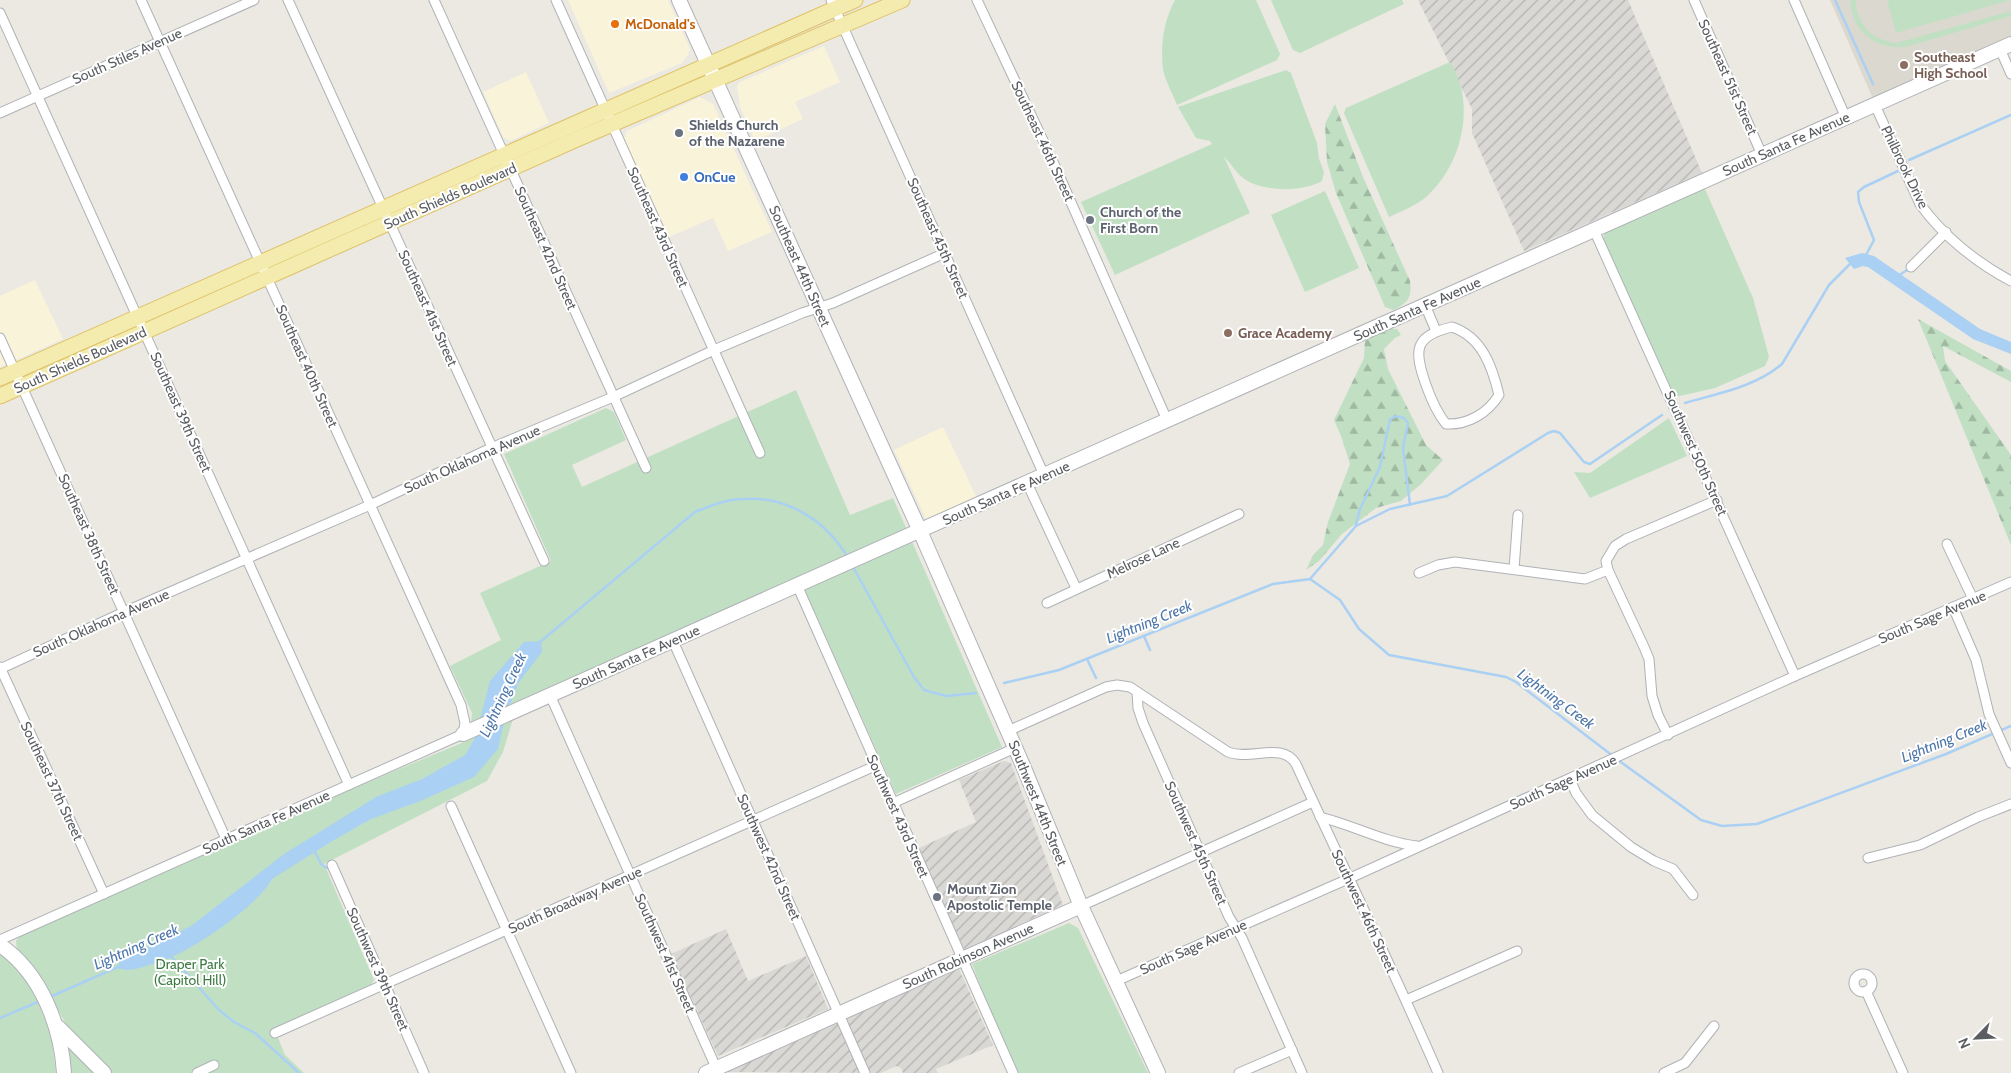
<svg xmlns="http://www.w3.org/2000/svg" width="2011" height="1073" font-family="Cabin,sans-serif">
<style>
.commercial{fill:#f9f3da}
.industrial{fill:url(#industrial-furrows)}
.education{fill:#dbd8d0}
.green{fill:#c1e0c3}
.forest{fill:url(#forest-firs)}
.water{fill:#aad0f3}
.lines{fill:none;stroke-linecap:round;stroke-linejoin:round}
.stream{stroke:#aad0f3;stroke-width:2.5}
.street-casing{stroke:#afb2b6;stroke-width:11}
.secondary-casing{stroke:#afb1b6;stroke-width:16}
.primary-casing{stroke:#dec268;stroke-width:17}
.street{stroke:#fff;stroke-width:9}
.secondary{stroke:#fff;stroke-width:14}
.primary{stroke:#f4ebae;stroke-width:15}
.food-dot{fill:#e8710a;stroke:#fff;stroke-width:2}
.education-dot{fill:#8d6e63;stroke:#fff;stroke-width:2}
.worship-dot{fill:#6b7280;stroke:#fff;stroke-width:2}
.shop-dot{fill:#3f7fe0;stroke:#fff;stroke-width:2}
.labels{text-anchor:middle;dominant-baseline:central;stroke-width:4;stroke-linejoin:round;paint-order:stroke}
.food-label{font-size:14px;font-weight:bold;fill:#c56008;stroke:#fff;text-anchor:start}
.street-label{font-size:14px;fill:#5a5d61;stroke:#fff}
.education-label{font-size:14px;font-weight:bold;fill:#785e54;stroke:#fff;text-anchor:start}
.worship-label{font-size:14px;font-weight:bold;fill:#5b616d;stroke:#fff;text-anchor:start}
.shop-label{font-size:14px;font-weight:bold;fill:#366cbe;stroke:#fff;text-anchor:start}
.park-label{font-size:14px;fill:#3f7c44;stroke:#fff}
.water-label{font-size:15px;font-style:italic;fill:#4e77aa;stroke:#fff}
</style>
<defs>
<pattern id="industrial-furrows" width="10" height="10" patternUnits="userSpaceOnUse" patternTransform="scale(1.25)"><rect width="10" height="10" fill="#dad8d4"/><path d="M-1 1l2-2M0 10L10 0M9 11l2-2" fill="none" stroke="#b4b2af"/></pattern>
<pattern id="forest-firs" width="22" height="20" patternUnits="userSpaceOnUse" patternTransform="scale(1.25)"><rect width="22" height="20" fill="#c1e0c3"/><path d="M5 1l3.5 6h-7zM16 11l3.5 6h-7z" fill="#a0b9a2"/></pattern>
</defs>
<rect width="100%" height="100%" fill="#ebe9e2"/>
<!-- commercial -->
<g class="commercial">
<path d="M568 0H668L690 49 688 55 682 63 609 93Z"/>
<path d="M824 46 840 82 795 102 803 119 755 141 740 107 737 86 740 82Z"/>
<path d="M526 72 549 123 510 141 503 137 483 92Z"/>
<path d="M700 97 713 104 772 232 728 251 713 218 669 237 624 139 627 131Z"/>
<path d="M35 280 63 339 0 367V296Z"/>
<path d="M943 427 977 498 927 521 894 450Z"/>
</g>
<!-- industrial -->
<g class="industrial">
<path d="M1418 0H1628L1702 173 1524 251 1472 133V109Z"/>
<path d="M1004 761 1011 763 1063 905 964 949 919 848 976 822 959 780Z"/>
<path d="M726 929 748 981 806 956 828 1009 718 1056 671 954Z"/>
<path d="M959 969 993 1045 936 1069 938 1073H903L901 1068 896 1066 881 1073 724 1072Z"/>
</g>
<!-- education -->
<path class="education" d="M1830 0H2011V38L1873 99Z"/>
<!-- green -->
<g class="green">
<path d="M1175 0H1256L1280 54 1277 60 1177 105C1173 94 1165 81 1163 69 1160 45 1164 20 1175 0Z"/>
<path d="M1271 0H1402L1404 4 1300 53 1293 50Z"/>
<path d="M1850 0H1856C1856 25 1873 40 1896 43L2011 11V16L1906 47C1876 50 1851 31 1850 0Z"/>
<path d="M1887 0H2011L1896 33Z"/>
<path d="M1450 62C1477 103 1462 166 1426 197 1415 206 1402 211 1389 217L1344 113 1346 108Z"/>
<path d="M1286 70 1291 73 1317 143 1319 159 1324 172 1322 181C1303 192 1265 192 1246 180 1237 175 1231 163 1224 157L1250 213 1115 275 1081 202 1212 144 1210 141 1196 138 1178 107Z"/>
<path d="M1704 187 1753 298 1769 357 1765 366 1715 388 1675 397 1603 240 1605 232Z"/>
<path d="M1325 191 1359 268 1305 292 1271 215Z"/>
<path d="M796 390 850 515 893 498 1002 747 896 794 800 579 518 702 503 752 487 781 324 864 374 980 371 985 274 1028 285 1055 304 1073H109L70 1031 46 989 17 951 16 941 20 936 344 792 464 742 471 723 472 713 450 666 501 640 480 593 551 561 504 454 606 408 614 412 626 440 572 465 582 487Z"/>
<path d="M1669 418 1687 456 1590 498 1574 472 1590 473Z"/>
<path d="M1069 923 1078 928 1148 1073H1017L1001 1039 972 964Z"/>
<path d="M0 955H3L31 986 51 1034 56 1073H0Z"/>
<path d="M70 1049 73 1050 98 1073H67V1051Z"/>
</g>
<!-- forest -->
<g class="forest">
<path d="M1335 104 1363 177 1410 281C1412 298 1408 303 1393 310L1385 307 1336 193 1327 162 1325 124Z"/>
<path d="M1918 319 2011 371V382L1943 346 1945 361 2011 455V545Z"/>
<path d="M1385 328 1397 329 1401 335 1395 338 1384 349 1388 369 1426 445 1443 460 1421 484 1401 501 1376 508 1342 534 1319 561 1306 570 1313 555 1323 545 1328 522 1350 464 1341 436 1334 420 1364 358 1365 338Z"/>
</g>
<!-- water -->
<g class="water">
<path d="M1862 253 1874 256 1980 329 2011 342V354L1973 339 1868 267 1863 266 1854 269 1845 258Z"/>
<path d="M541 641 542 652 511 693 498 749 474 777 418 802 371 819 334 840 272 879C258 905 201 944 173 956L172 959 169 958C153 963 133 974 117 968L121 959 191 926 284 854 376 797 422 779 465 755 475 738 490 681 524 642Z"/>
</g>
<g class="lines">
<!-- stream -->
<g class="stream">
<path d="M1835 0 1873 84"/>
<path d="M1909 160 2011 115"/>
<path d="M1866 255 1874 240 1859 202 1858 192 1864 187 1898 171"/>
<path d="M1898 276 1910 268"/>
<path d="M1685 403C1719 393 1755 387 1782 364L1829 285 1851 263"/>
<path d="M1356 525 1360 509 1380 467 1390 419 1396 416 1404 418 1408 423 1403 448 1410 505"/>
<path d="M852 565 914 677 924 690 946 696 976 693"/>
<path d="M1310 579 1356 526 1390 509 1447 496 1548 433 1554 431 1560 433 1584 462 1590 464 1662 415"/>
<path d="M1144 636 1150 650"/>
<path d="M540 642 695 512C710 506 727 499 743 499 787 496 826 520 848 558"/>
<path d="M1087 659 1096 678"/>
<path d="M1004 683 1059 670 1273 584 1310 579 1340 600 1359 629 1389 655 1506 677 1516 682 1613 756"/>
<path d="M507 709 516 686"/>
<path d="M1618 760 1701 820 1722 826 1757 824 1946 754 2011 726"/>
<path d="M314 850 321 864 327 868"/>
<path d="M171 956 219 1010 234 1022 255 1033 299 1073"/>
<path d="M50 997 120 966"/>
<path d="M0 1018 40 1001"/>
</g>
<!-- street casing -->
<g class="street-casing">
<g id="street">
<path d="M288 0 544 561"/>
<path d="M434 0 646 468"/>
<path d="M556 0 760 453"/>
<path d="M831 0 1044 475"/>
<path d="M977 0 1055 166 1167 420"/>
<path d="M1694 0 1762 155"/>
<path d="M1794 0 1846 118"/>
<path d="M0 13 349 785"/>
<path d="M2000 49 2011 74"/>
<path d="M1875 105 1920 204C1943 236 1977 263 2011 281"/>
<path d="M0 113 254 0"/>
<path d="M1594 230 1795 676"/>
<path d="M1911 267 1946 232"/>
<path d="M1425 305 1436 331"/>
<path d="M1452 327C1482 337 1492 366 1499 395 1488 413 1468 425 1446 424 1437 413 1431 399 1426 385 1414 351 1413 336 1452 327Z"/>
<path d="M0 338 226 839"/>
<path d="M1027 483 1076 588"/>
<path d="M1947 544 1973 599"/>
<path d="M1514 569 1518 515"/>
<path d="M1419 573 1438 565 1455 562 1585 579 1608 570"/>
<path d="M797 585 1013 1073"/>
<path d="M1047 603 1239 514"/>
<path d="M1953 607 1976 660 1989 714 2011 763"/>
<path d="M673 641 865 1073"/>
<path d="M0 667 104 894"/>
<path d="M0 669 124 612 370 505 491 448 613 397 714 350 802 313 833 303 945 253"/>
<path d="M1137 692 1138 708 1143 723 1229 917 1242 938 1302 1073"/>
<path d="M550 695 718 1072"/>
<path d="M1008 731 1106 687 1117 685 1130 687 1228 752C1251 761 1282 741 1296 764 1343 867 1393 969 1438 1073"/>
<path d="M1668 735 1658 715 1652 696 1649 659 1644 647 1608 570 1606 561 1615 546 1626 539 1717 500"/>
<path d="M1570 779 1576 793 1592 815 1631 847 1654 861 1673 869 1693 895"/>
<path d="M893 803 1015 748"/>
<path d="M451 806 571 1073"/>
<path d="M1320 817C1353 825 1383 842 1417 846"/>
<path d="M1868 858 1920 845 1978 817 2011 804"/>
<path d="M332 865 424 1073"/>
<path d="M1081 906 1313 802"/>
<path d="M0 940 463 734 465 723 461 705 141 0"/>
<circle cx="1863" cy="983" r="9"/>
<path d="M1114 982 1348 879 1795 676 2011 582"/>
<path d="M1866 991 1903 1073"/>
<path d="M1406 1000 1517 951"/>
<path d="M275 1033 875 766"/>
<path d="M197 1073 214 1065"/>
<path d="M1239 1073 1292 1050"/>
<path d="M1664 1073 1685 1063 1714 1026"/>
</g>
</g>
<!-- secondary casing -->
<g class="secondary-casing">
<g id="secondary">
<path d="M679 0 920 531 1024 768 1081 906 1158 1073"/>
<path d="M463 734 2011 44"/>
<path d="M0 945C41 973 61 1026 64 1073"/>
<path d="M58 1027 104 1073"/>
<path d="M706 1073 1081 906"/>
</g>
</g>
<!-- primary casing -->
<g class="primary-casing">
<g id="primary">
<path d="M0 378 855 0"/>
<path d="M0 396 577 139 902 0"/>
</g>
</g>
<!-- street -->
<use href="#street" class="street"/>
<!-- secondary -->
<use href="#secondary" class="secondary"/>
<!-- primary -->
<use href="#primary" class="primary"/>
</g>
<!-- markers -->
<circle class="food-dot" cx="615" cy="24" r="5"/>
<g class="education-dot">
<circle cx="1904" cy="65" r="5"/>
<circle cx="1228" cy="333" r="5"/>
</g>
<g class="worship-dot">
<circle cx="679" cy="133" r="5"/>
<circle cx="1090" cy="220" r="5"/>
<circle cx="937" cy="897" r="5"/>
</g>
<circle class="shop-dot" cx="684" cy="177" r="5"/>
<g class="labels">
<!-- food labels -->
<g class="food-label">
<text x="625" y="24">McDonald's</text>
</g>
<!-- street labels -->
<g class="street-label">
<text transform="translate(127 56) rotate(-24)">South Stiles Avenue</text>
<text transform="translate(1728 77) rotate(66)">Southeast 51st Street</text>
<text transform="translate(1043 141) rotate(65)">Southeast 46th Street</text>
<text transform="translate(1786 144) rotate(-24)">South Santa Fe Avenue</text>
<text transform="translate(1905 167) rotate(64)">Philbrook Drive</text>
<text transform="translate(450 196) rotate(-24)">South Shields Boulevard</text>
<text transform="translate(658 227) rotate(66)">Southeast 43rd Street</text>
<text transform="translate(938 238) rotate(66)">Southeast 45th Street</text>
<text transform="translate(546 248) rotate(66)">Southeast 42nd Street</text>
<text transform="translate(800 266) rotate(66)">Southeast 44th Street</text>
<text transform="translate(428 308) rotate(66)">Southeast 41st Street</text>
<text transform="translate(1417 309) rotate(-24)">South Santa Fe Avenue</text>
<text transform="translate(80 360) rotate(-24)">South Shields Boulevard</text>
<text transform="translate(307 366) rotate(66)">Southeast 40th Street</text>
<text transform="translate(181 412) rotate(66)">Southeast 39th Street</text>
<text transform="translate(1696 453) rotate(66)">Southwest 50th Street</text>
<text transform="translate(472 459) rotate(-24)">South Oklahoma Avenue</text>
<text transform="translate(1006 493) rotate(-24)">South Santa Fe Avenue</text>
<text transform="translate(89 534) rotate(66)">Southeast 38th Street</text>
<text transform="translate(1143 558) rotate(-25)">Melrose Lane</text>
<text transform="translate(1932 617) rotate(-23)">South Sage Avenue</text>
<text transform="translate(101 623) rotate(-24)">South Oklahoma Avenue</text>
<text transform="translate(636 657) rotate(-24)">South Santa Fe Avenue</text>
<text transform="translate(52 781) rotate(65)">Southeast 37th Street</text>
<text transform="translate(1563 782) rotate(-24)">South Sage Avenue</text>
<text transform="translate(1038 803) rotate(68)">Southwest 44th Street</text>
<text transform="translate(898 816) rotate(66)">Southwest 43rd Street</text>
<text transform="translate(266 822) rotate(-24)">South Santa Fe Avenue</text>
<text transform="translate(1196 843) rotate(66)">Southwest 45th Street</text>
<text transform="translate(769 857) rotate(66)">Southwest 42nd Street</text>
<text transform="translate(575 900) rotate(-24)">South Broadway Avenue</text>
<text transform="translate(1364 911) rotate(65)">Southwest 46th Street</text>
<text transform="translate(1193 947) rotate(-24)">South Sage Avenue</text>
<text transform="translate(665 953) rotate(66)">Southwest 41st Street</text>
<text transform="translate(968 956) rotate(-24)">South Robinson Avenue</text>
<text transform="translate(378 969) rotate(66)">Southwest 39th Street</text>
</g>
<!-- education labels -->
<g class="education-label">
<text x="1914" y="57">Southeast<tspan x="1914" dy="16">High School</tspan></text>
<text x="1238" y="333">Grace Academy</text>
</g>
<!-- worship labels -->
<g class="worship-label">
<text x="689" y="125">Shields Church<tspan x="689" dy="16">of the Nazarene</tspan></text>
<text x="1100" y="212">Church of the<tspan x="1100" dy="16">First Born</tspan></text>
<text x="947" y="889">Mount Zion<tspan x="947" dy="16">Apostolic Temple</tspan></text>
</g>
<!-- shop labels -->
<g class="shop-label">
<text x="694" y="177">OnCue</text>
</g>
<!-- park labels -->
<g class="park-label">
<text x="190" y="964">Draper Park<tspan x="190" dy="16">(Capitol Hill)</tspan></text>
</g>
<!-- water labels -->
<g class="water-label">
<text transform="translate(1149 622) rotate(-22)">Lightning Creek</text>
<text transform="translate(503 695) rotate(-65)">Lightning Creek</text>
<text transform="translate(1556 699) rotate(36)">Lightning Creek</text>
<text transform="translate(1944 741) rotate(-22)">Lightning Creek</text>
<text transform="translate(136 947) rotate(-24)">Lightning Creek</text>
</g>
</g>
<!-- north arrow -->
<g transform="translate(1976 1038) rotate(246)" stroke="#ffffff" stroke-width="4" paint-order="stroke">
<path d="M0-4L9 19L0 12L-9 19Z" fill="#5a5d61"/>
<text y="-8" font-size="14" font-weight="bold" text-anchor="middle" fill="#5a5d61">N</text>
</g>
</svg>
